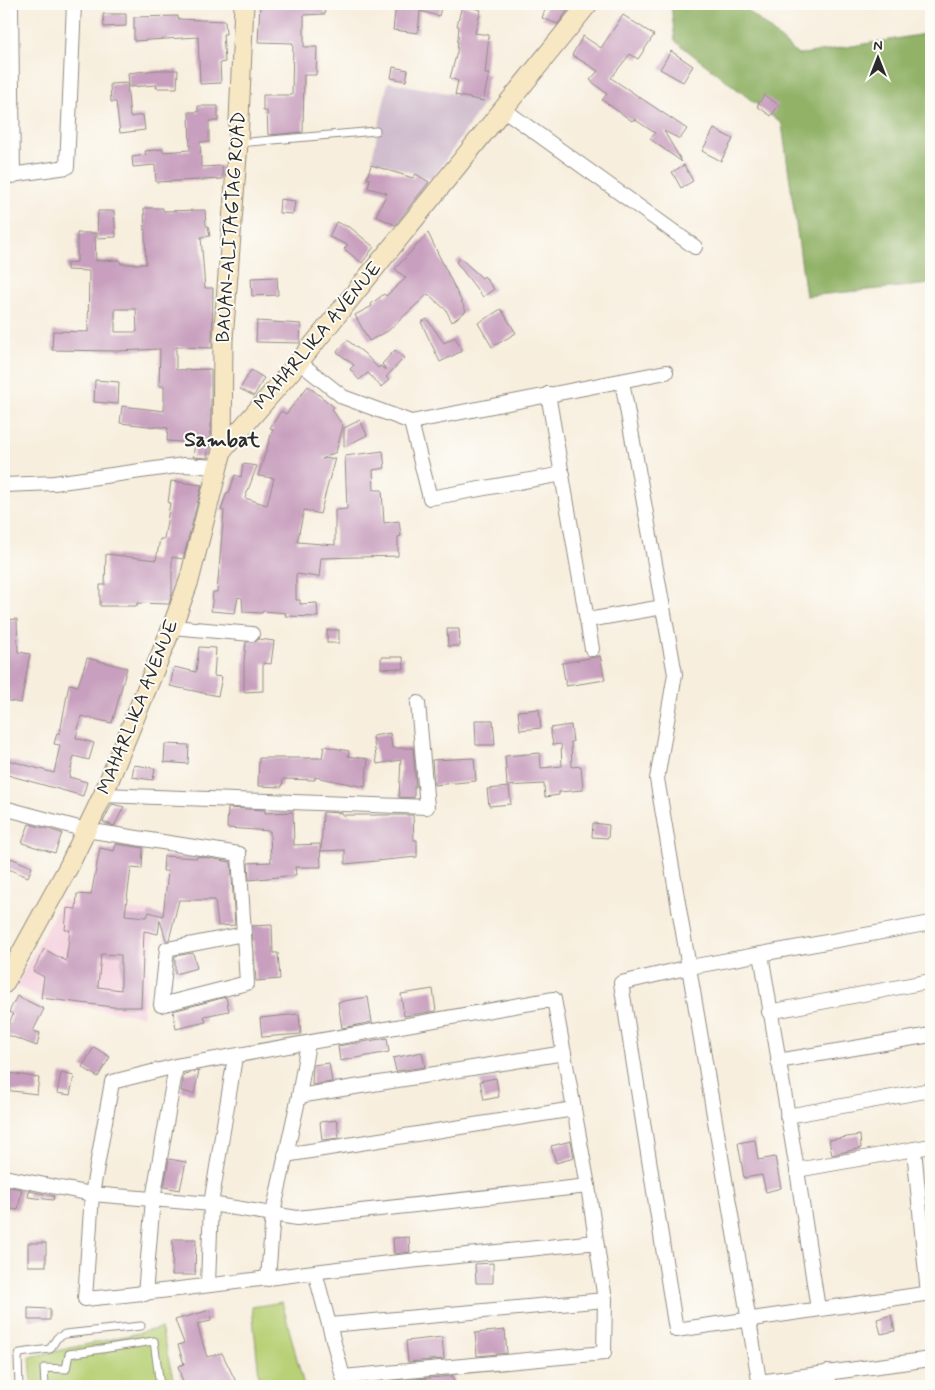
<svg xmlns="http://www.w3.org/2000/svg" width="935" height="1390" font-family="Mynerve,sans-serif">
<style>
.built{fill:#f4cfdd}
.industrial{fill:#d0bdcd}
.green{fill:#b8d076;stroke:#727e50}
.forest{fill:#92b267;stroke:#5e6e49}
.building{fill:#c89fbe;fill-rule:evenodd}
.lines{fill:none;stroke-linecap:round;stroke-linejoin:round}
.lane-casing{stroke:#918c84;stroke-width:9}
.street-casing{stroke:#918c84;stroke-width:16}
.secondary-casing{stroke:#918c84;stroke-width:21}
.lane{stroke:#fff;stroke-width:7}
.street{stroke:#fff;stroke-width:14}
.secondary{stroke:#f8e7c3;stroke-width:19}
.labels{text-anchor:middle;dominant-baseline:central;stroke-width:4;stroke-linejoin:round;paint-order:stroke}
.street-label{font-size:19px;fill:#2b2b2b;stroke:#fdfcf7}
.quarter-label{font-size:21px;font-weight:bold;fill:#2b2b2b;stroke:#fdfcf7}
</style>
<rect width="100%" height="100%" fill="#fdfcf7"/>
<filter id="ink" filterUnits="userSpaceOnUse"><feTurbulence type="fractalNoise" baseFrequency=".02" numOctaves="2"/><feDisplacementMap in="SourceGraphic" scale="10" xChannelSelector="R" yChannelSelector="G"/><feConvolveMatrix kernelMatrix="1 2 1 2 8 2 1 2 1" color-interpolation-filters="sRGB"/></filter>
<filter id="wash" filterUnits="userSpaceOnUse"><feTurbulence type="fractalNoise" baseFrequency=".0096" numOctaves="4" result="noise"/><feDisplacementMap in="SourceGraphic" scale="20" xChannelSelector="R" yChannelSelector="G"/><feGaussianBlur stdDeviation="1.12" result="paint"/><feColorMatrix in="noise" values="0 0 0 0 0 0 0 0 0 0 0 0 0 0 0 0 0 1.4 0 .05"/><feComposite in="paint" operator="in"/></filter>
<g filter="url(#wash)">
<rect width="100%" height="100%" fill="#f7eedd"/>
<!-- built -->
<path class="built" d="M62 900 158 913 142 1016 46 1001 16 986Z"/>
<!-- industrial -->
<path class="industrial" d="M388 82 486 100 432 180 372 159Z"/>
<!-- green -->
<g class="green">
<path d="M282 1302 304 1386H260L252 1307Z"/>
<path d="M161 1328 175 1386H32L30 1357Z"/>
</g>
<!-- forest -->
<path class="forest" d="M671 4H741L798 55 931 33V284L806 296 782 124 675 41Z"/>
<g id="blocks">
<!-- building -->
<g class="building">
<path d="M260 4H324L325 14 304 15V47H317L316 75H304L303 132 268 135 267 111H263V95H292L293 43 258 42Z"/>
<path d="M396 4H442L439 16 420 11 418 33 393 30Z"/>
<path d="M547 4H558L569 8 558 24 542 18Z"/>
<path d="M462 5 481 10 475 33 489 35 485 74H489L483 101 455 95 458 81 450 78 457 52 459 26H457Z"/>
<path d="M103 14H126V26L104 27Z"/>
<path d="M623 15 654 35 638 59 630 54 611 78 687 129 680 139 664 131 682 162 650 139 655 133 634 119 632 121 602 100 607 94 590 80 598 71 572 55 583 36 601 48Z"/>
<path d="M178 16V19L225 21 226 34H223L225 62 220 63 221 83 200 84 198 37 134 41V17Z"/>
<path d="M671 51 693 66 683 82 660 69Z"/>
<path d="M393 67 408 70 406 81 391 78Z"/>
<path d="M157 70H178L177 88H156L157 85 129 87 128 73Z"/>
<path d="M127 83 130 117 143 115 145 130 120 133 116 102H111L110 84Z"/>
<path d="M764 95 779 105 771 116 757 106Z"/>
<path d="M198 106H218V121H209V142H200L201 167 222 166 223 179 156 182 155 165 133 167 132 157 146 155 145 151 163 149V152L190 150 189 112H198Z"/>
<path d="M714 129 733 139 721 161 702 151Z"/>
<path d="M371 165 413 178 416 174 429 182 395 225 376 216 387 193 368 188 370 179 367 178Z"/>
<path d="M684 165 693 181 681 188 672 172Z"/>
<path d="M280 199 295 201 293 214 279 213Z"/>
<path d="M144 208H163V211L205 210 206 226H208L210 236 201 237 205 288H213L212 348 176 347V370L211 369V434L207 458 193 457 195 443 167 441 168 428 120 423 122 406 164 411V386H159L160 349 119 351 52 350 53 331 88 332 89 271 67 270V263L77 262V233H95L96 261 120 260 121 264H146ZM115 309H136L137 332H115Z"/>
<path d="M98 211H114L116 237 97 238Z"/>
<path d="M336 222 351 228 374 247 362 263 344 249 348 245 329 237Z"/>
<path d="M428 233 466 311 452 322 446 310 428 294 388 331 369 341 355 315 372 306 371 304 384 294 386 296 406 278 395 269Z"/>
<path d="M460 258 482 278 484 276 494 289 483 297 456 262Z"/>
<path d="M277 277 278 295 252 296 251 278Z"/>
<path d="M501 309 516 333 492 347 478 323Z"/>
<path d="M427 319 444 343 455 337 462 351 440 362 421 322Z"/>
<path d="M257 321 301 324 300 343 256 342Z"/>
<path d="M347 340 365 354 378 368 380 366 386 370 382 364 395 350 404 358 386 377 389 380 381 387 368 373 359 380 350 369 354 365 337 352Z"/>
<path d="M251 370 264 378 254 396 240 389Z"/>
<path d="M95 380 119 382 118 404 94 402Z"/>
<path d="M308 386 334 407 332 409 343 426 336 452 322 459 335 458 320 514 304 510 297 542 335 545V510L347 509 345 456 383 451 385 468 373 470 374 490H382L384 523 399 521 401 536 398 537V556L321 558 319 577 296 574V600H300V604L317 603 318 617 285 616 286 613 263 611 262 613 243 612 242 598 238 597 235 613 211 611 213 592H217L224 511 221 510 227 492 229 493 235 475 241 477 243 464 257 466 245 498 267 505 274 478 258 476 273 429 270 428 281 411 286 414Z"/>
<path d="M360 420 367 435 344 447V428Z"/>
<path d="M171 481 202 485 183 559 172 557V594L169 604 137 603V606H100V585H105L106 554 156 560 160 539H164L170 503H168Z"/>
<path d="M17 619 18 652 30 654 21 703 4 700 7 669H4V620Z"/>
<path d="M447 629H459L460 646H448Z"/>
<rect x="327" y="630" width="12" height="13"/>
<path d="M259 639 274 641 271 664 263 663V691L244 692V662L246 642H255Z"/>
<path d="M199 647 216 648 214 676 222 677 218 696 170 686 174 667 196 672Z"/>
<path d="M600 656 605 680 566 686 562 663Z"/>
<path d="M381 657H403L404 669 381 668Z"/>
<path d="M87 658 127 668 112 723 81 716 76 738 94 743 89 760 74 756 69 777 87 782 83 796 4 774V759L54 773 60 745 54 744 57 733H60L69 684 78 686Z"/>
<path d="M539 709 541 728 520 730 518 711Z"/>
<path d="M475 720H493L495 745H476Z"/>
<path d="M571 725 573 742H571L572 767 581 766 583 790 559 792V795L545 797 544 784 507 786 505 756 540 753 541 768 562 766 561 744 553 745 550 728Z"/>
<path d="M390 733 392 748H413L416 787H414V798L399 797 401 760 377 764 373 736Z"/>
<path d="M165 744 189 745 188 764 164 762Z"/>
<path d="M324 746 349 751 348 756 368 759 365 787 315 777V780L283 779 282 787 258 786 259 758H322Z"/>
<path d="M474 758 476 781 434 785 432 760Z"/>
<path d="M134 765 155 768 153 780 132 777Z"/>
<path d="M509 787 511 804 489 806 487 789Z"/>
<path d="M112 804 124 807 114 826 103 822Z"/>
<path d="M228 808 265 810V813L293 812 294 845 320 844 321 867H295L296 875 249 880 248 863 271 862 270 831 227 828Z"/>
<path d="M323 812 342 813V815H413L414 840H417V857L345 864V850L321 851Z"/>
<path d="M593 823 609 825 608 838 592 837Z"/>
<path d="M29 824 62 833 55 853 22 843Z"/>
<path d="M116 844 143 848 142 869 131 868 125 915 147 917 149 912 163 916 168 871H163L164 856 197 858V856L231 862 235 925 218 926 215 900H179L169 940H166L160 920 158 934 144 931 141 1007H113L41 998 44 977 33 971 44 949 66 961 70 930H65L67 908 76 909 77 894 91 895 100 848 114 851ZM101 954 121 955V990L98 987Z"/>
<path d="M11 858 32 867 28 877 6 868Z"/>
<path d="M272 925 273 953H278L280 979 256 981 252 926Z"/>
<path d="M193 953 197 968 175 974V956Z"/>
<path d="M433 989 436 1011 404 1016 401 994Z"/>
<path d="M17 996 44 1009 33 1031 40 1033 37 1046 5 1034 13 1014 9 1012Z"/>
<path d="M226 997 229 1011 204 1016 206 1022 176 1029 173 1011Z"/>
<path d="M368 997 372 1022 342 1028 338 1002Z"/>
<path d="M299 1014 301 1034 262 1037 260 1018Z"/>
<path d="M387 1038 389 1052 340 1061 338 1046Z"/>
<path d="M94 1047 110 1057 98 1077 82 1067Z"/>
<path d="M422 1052 425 1067 396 1071 393 1058Z"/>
<path d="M329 1063 332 1082 312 1085 313 1065Z"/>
<path d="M199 1071 194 1094 181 1091 184 1074Z"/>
<path d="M4 1072 39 1078 37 1094 4 1090Z"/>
<path d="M61 1073 74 1076 70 1095 57 1093Z"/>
<path d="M496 1078 499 1097 484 1100 480 1081Z"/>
<path d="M337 1120 339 1138 322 1140 320 1122Z"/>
<path d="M860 1135 861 1148 832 1155 829 1140Z"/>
<path d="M755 1140 758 1160 775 1157 781 1188 766 1192 762 1175 744 1178 738 1143Z"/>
<path d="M571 1141 574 1158 556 1163 551 1146Z"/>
<path d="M169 1159 186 1162 180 1190 164 1187Z"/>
<path d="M4 1186 22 1189 18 1210 4 1208Z"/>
<path d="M29 1191 54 1196 53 1200 28 1197Z"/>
<path d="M409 1237 410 1252 394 1254 393 1238Z"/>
<path d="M173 1239H196L195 1275H172Z"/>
<rect x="28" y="1243" width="18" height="23"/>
<path d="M493 1263V1283H476L475 1264Z"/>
<path d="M28 1308 50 1309V1320H28Z"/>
<path d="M210 1310 211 1321 197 1324 207 1357 222 1353 238 1386H184L178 1366 184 1364 178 1345 184 1343 175 1320Z"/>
<path d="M891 1315 895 1331 881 1334 877 1319Z"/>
<path d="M505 1330 507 1353 477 1356 475 1333Z"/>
<path d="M442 1337 444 1359 408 1362 406 1341Z"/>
<path d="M453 1376 454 1386H372V1383Z"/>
</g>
</g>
</g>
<g filter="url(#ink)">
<use href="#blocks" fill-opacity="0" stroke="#918c84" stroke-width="1"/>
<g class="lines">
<!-- lane casing -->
<g class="lane-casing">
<g id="lane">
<path d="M238 143 376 131"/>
<path d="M19 1386 18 1358 20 1353 50 1349 57 1338 65 1334 141 1326"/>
<path d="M45 1386 44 1368 66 1369 69 1354 154 1341 160 1386"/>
</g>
</g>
<!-- street casing -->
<g class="street-casing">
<g id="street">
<path d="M11 4 13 176"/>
<path d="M503 109 695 247"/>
<path d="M4 176 67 167 74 4"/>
<path d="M299 362 343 397 411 422 666 372"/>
<path d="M622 381 675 674 657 779 760 1386"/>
<path d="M548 394 592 649"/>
<path d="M411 422 430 498 563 474"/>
<path d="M4 485 54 483 184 465 217 467"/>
<path d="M588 620 663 607"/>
<path d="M172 627 252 634"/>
<path d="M103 795 427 807 418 703"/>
<path d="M4 808 86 830 239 854 247 983 161 1005 167 949 244 934"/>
<path d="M931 923 690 967 621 983 676 1330 931 1293"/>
<path d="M761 954 797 1170 818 1309"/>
<path d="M769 1012 931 981"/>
<path d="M778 1061 931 1035"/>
<path d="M299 1096 564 1053"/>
<path d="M787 1116 931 1090"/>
<path d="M914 1149 928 1294"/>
<path d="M285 1155 574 1109"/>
<path d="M797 1170 931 1146"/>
<path d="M4 1177 92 1194 211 1204 297 1218 588 1186"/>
<path d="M315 1272 343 1377 604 1353 605 1300 588 1186 554 999 176 1066 112 1082 92 1194 85 1299C161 1292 238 1282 314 1272 408 1260 502 1252 596 1242"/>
<path d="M268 1279 273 1213 299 1096 308 1043"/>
<path d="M208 1284 211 1204 235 1057"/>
<path d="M145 1294 153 1199 176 1066"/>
<path d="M330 1325 605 1300"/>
<path d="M827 1372 830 1386"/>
<path d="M759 1382 931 1359"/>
</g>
</g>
<!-- secondary casing -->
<g class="secondary-casing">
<g id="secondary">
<path d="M222 451 223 340 238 143 244 4"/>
<path d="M4 984 69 866 103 795 172 627 189 581 222 451 299 362 588 4"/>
</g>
</g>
<!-- lane -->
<use href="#lane" class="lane"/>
<!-- street -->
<use href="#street" class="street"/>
<!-- secondary -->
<use href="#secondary" class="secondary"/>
</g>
</g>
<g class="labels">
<!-- street labels -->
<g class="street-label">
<text transform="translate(231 227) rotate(-86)">BAUAN-ALITAGTAG ROAD</text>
<text transform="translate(318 336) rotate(-50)">MAHARLIKA AVENUE</text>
<text transform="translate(138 707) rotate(-68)">MAHARLIKA AVENUE</text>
</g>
<!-- quarter labels -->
<g class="quarter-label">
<text x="222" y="440">Sambat</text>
</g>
</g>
<!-- margin -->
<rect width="935" height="1390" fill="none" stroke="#fdfcf7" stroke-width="20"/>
<!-- north arrow -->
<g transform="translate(878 58)" stroke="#fdfcf7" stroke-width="4" paint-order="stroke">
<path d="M0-4L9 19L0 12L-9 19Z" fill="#2b2b2b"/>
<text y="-8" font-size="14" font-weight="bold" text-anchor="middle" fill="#2b2b2b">N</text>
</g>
</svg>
